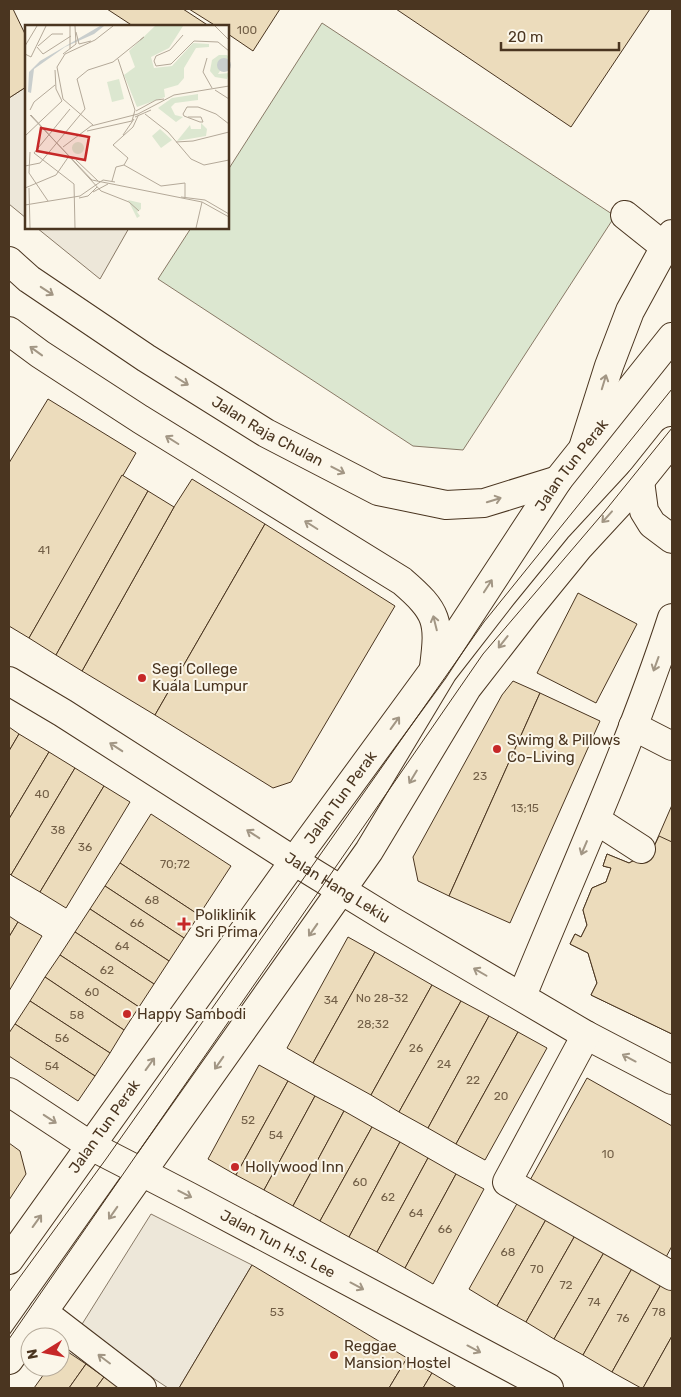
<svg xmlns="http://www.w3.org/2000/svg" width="681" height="1397" font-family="Rubik,sans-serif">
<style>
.green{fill:#dce7d0;stroke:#887966}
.parking{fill:#ede7d9;stroke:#887966}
.building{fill:#ecdcbc;stroke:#4a3520}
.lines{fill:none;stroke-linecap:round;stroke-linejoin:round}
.minor-casing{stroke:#4a3520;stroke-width:30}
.major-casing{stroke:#4a3520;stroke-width:30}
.minor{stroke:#fbf6e9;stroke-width:28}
.major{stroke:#fbf6e9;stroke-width:28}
.tram{stroke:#4a3520;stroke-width:1}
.oneway{stroke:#a29684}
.poi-dot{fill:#c62828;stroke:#fbf6e9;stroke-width:2}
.labels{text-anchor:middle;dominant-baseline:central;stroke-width:4;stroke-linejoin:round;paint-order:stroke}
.number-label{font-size:12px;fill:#725f47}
.street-label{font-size:15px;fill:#4a3520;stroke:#fbf6e9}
.poi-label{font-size:15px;fill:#4a3520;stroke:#fbf6e9;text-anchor:start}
.inset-road{fill:none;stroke:#b4a999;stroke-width:1}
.view{fill:#c62828;fill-opacity:0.15;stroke:#c62828;stroke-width:2.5}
.inset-edge{fill:none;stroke:#4a3520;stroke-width:2.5}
</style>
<rect width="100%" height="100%" fill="#fbf6e9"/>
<!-- green -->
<path class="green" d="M322 23 615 216 463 450 413 446 158 279 191 228H228V170Z"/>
<!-- parking -->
<g class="parking">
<path d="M26 87V218L9 204V98Z"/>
<path d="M37 228H129L100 279Z"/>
<path d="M151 1214 252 1265 179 1388H168L79 1329Z"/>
</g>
<!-- building -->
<g class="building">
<path d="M9 9H13L26 36V87L9 98Z"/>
<path d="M107 9H183L209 26H133Z"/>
<path d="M189 9H280L253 51 228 34V26H216Z"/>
<path d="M396 9H650L571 127Z"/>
<path d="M48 399 136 453 29 638 9 626V463Z"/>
<path d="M122 475 148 491 56 655 29 638Z"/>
<path d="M192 479 265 524 155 715 82 671 174 507Z"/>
<path d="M148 491 174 507 82 671 56 655Z"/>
<path d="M265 524 395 606 291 782 273 788 155 715Z"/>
<path d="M578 593 637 624 596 703 537 673Z"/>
<path d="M513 681 540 693 449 896 418 881 413 857 502 695Z"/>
<path d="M540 693 600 721 510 923 449 896Z"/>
<path d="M9 727 19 734 9 751Z"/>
<path d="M19 734 49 752 9 819V751Z"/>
<path d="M49 752 75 768 11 875 9 873V819Z"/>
<path d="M75 768 104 786 40 892 11 875Z"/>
<path d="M104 786 130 802 66 908 40 892Z"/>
<path d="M672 805V1034L591 995 597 983 588 953 570 944 575 934 581 937 587 925 583 910 592 888 606 882 611 868 603 866 607 854 629 863 652 851Z"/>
<path d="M151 814 231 866 199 915 120 863Z"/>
<path d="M659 836 672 842V1034L591 995 597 983 588 953 570 944 575 934 581 937 587 925 583 910 592 888 606 882 611 868 603 866 607 854 629 863 652 851Z"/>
<path d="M120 863 199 915 184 938 105 886Z"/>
<path d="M105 886 184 938 169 961 90 909Z"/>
<path d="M90 909 169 961 154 984 75 932Z"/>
<path d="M9 916 18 922 9 937Z"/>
<path d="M18 922 42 936 9 991V937Z"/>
<path d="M75 932 154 984 139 1007 60 955Z"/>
<path d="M348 937 375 952 313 1063 287 1048Z"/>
<path d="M375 952 432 985 371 1095 313 1063Z"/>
<path d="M60 955 139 1007 124 1030 45 977Z"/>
<path d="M45 977 124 1030 110 1053 30 1001Z"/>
<path d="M432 985 461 1001 399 1112 371 1095Z"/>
<path d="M30 1001 110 1053 95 1076 15 1024Z"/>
<path d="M461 1001 489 1016 428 1128 399 1112Z"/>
<path d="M489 1016 518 1032 456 1144 428 1128Z"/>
<path d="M15 1024 95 1076 78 1101 9 1056V1033Z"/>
<path d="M518 1032 547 1048 485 1160 456 1144Z"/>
<path d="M259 1065 288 1081 236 1175 208 1159Z"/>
<path d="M587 1078 672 1126V1246L665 1259 529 1182Z"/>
<path d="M288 1081 315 1096 264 1190 236 1175Z"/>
<path d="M315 1096 344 1111 293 1206 264 1190Z"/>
<path d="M344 1111 372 1127 320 1221 293 1206Z"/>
<path d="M372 1127 400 1142 349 1237 320 1221Z"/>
<path d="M400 1142 428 1158 377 1252 349 1237Z"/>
<path d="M9 1143 20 1151 26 1174 9 1200Z"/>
<path d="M428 1158 456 1174 405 1268 377 1252Z"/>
<path d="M456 1174 484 1189 433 1284 405 1268Z"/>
<path d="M519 1200 548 1216 497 1306 469 1289Z"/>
<path d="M548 1216 577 1232 526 1322 497 1306Z"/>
<path d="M577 1232 606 1249 554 1339 526 1322Z"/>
<path d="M606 1249 634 1265 583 1355 554 1339Z"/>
<path d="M252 1265 407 1358 389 1388H179Z"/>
<path d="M634 1265 663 1281 612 1372 583 1355Z"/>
<path d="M663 1281 672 1287V1336L643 1388H641L612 1372Z"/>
<path d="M672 1336V1388H643Z"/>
<path d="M62 1348 86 1364 69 1388H34L49 1367H60V1351Z"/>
<path d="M407 1358 432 1373 423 1388H389Z"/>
<path d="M86 1364 104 1377 96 1388H69Z"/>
<path d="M432 1373 457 1388H423Z"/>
<path d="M104 1377 120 1388H96Z"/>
</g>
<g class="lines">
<!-- minor casing -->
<g class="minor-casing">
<g id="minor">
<path d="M625 215 665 247"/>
<path d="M584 445 609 366 630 311 672 234"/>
<path d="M640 481 644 511 652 524 672 539"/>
<path id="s1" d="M9 681 63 713 294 861 390 920 586 1035 672 1080"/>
<path d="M633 726 672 746"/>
<path d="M596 820 641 849"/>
<path d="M522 996C573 871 630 747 672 618"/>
<path d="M586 1035 507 1182 672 1276"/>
<path id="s2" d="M9 1092 91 1146 188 1196 549 1388"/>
<path d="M43 1312 142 1388"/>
</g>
</g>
<!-- major casing -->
<g class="major-casing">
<g id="major">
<path id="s3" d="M9 261 29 279 146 358 266 433 378 491 446 505 484 503 558 480"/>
<path d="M9 331 40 354 140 419 402 581C438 612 440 621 434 667"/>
<path id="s4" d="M9 1260 294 861 433 671 558 480 672 337"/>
<path d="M9 1360 369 851 467 688 526 612 579 547 640 481 672 441"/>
</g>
</g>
<!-- minor -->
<use href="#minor" class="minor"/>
<!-- major -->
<use href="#major" class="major"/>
<!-- tram -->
<g class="tram">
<path d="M9 1292 106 1159 484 622 672 389"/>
<path d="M9 1339 483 654 605 511 672 428"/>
</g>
</g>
<!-- one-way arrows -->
<defs><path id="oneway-shaft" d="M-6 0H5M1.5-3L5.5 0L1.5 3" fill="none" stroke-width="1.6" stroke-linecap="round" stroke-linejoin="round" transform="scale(1.25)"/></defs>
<g class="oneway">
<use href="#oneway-shaft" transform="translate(47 291) rotate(33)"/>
<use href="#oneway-shaft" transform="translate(36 351) rotate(-144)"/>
<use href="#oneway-shaft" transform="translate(182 381) rotate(32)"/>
<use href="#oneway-shaft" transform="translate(604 382) rotate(-73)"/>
<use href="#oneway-shaft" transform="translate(172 440) rotate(-148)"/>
<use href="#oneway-shaft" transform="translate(338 470) rotate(27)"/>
<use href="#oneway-shaft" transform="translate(494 500) rotate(-17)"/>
<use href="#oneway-shaft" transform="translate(607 517) rotate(132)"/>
<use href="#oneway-shaft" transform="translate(311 525) rotate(-148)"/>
<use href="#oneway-shaft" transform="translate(488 586) rotate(-57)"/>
<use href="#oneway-shaft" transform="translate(435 623) rotate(-104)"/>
<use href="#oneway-shaft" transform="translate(503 642) rotate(128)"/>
<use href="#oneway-shaft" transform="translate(656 664) rotate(110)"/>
<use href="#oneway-shaft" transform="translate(395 723) rotate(-54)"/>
<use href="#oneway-shaft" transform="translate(116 747) rotate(-147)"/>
<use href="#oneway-shaft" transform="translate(413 777) rotate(121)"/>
<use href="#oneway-shaft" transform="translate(253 834) rotate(-147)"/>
<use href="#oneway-shaft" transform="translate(584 848) rotate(113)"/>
<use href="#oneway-shaft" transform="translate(313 930) rotate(125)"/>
<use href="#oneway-shaft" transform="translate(480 972) rotate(-150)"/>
<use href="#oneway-shaft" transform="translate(629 1058) rotate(-152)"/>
<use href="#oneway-shaft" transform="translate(219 1063) rotate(125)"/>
<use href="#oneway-shaft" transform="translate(150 1064) rotate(-54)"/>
<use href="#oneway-shaft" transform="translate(50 1119) rotate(33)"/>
<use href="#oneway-shaft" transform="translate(185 1194) rotate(27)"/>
<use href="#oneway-shaft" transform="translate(113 1213) rotate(125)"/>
<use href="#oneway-shaft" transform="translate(37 1221) rotate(-54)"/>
<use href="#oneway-shaft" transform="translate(357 1286) rotate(28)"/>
<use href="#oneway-shaft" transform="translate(474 1349) rotate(28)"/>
<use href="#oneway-shaft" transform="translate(104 1359) rotate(-143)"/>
</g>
<!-- markers -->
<g class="poi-dot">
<circle cx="142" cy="678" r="5"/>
<circle cx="497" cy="749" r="5"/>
<path d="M181.5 916.5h5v5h5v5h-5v5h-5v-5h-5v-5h5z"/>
<circle cx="127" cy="1014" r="5"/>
<circle cx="235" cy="1167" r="5"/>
<circle cx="334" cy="1355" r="5"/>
</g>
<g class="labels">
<!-- number labels -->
<g class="number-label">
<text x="247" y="30">100</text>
<text x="44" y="550">41</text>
<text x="480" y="776">23</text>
<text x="42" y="794">40</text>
<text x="525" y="808">13;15</text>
<text x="58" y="830">38</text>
<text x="85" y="847">36</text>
<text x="175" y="864">70;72</text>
<text x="152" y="900">68</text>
<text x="137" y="923">66</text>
<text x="122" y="946">64</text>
<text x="107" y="970">62</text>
<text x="92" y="992">60</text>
<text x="382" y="998">No 28-32</text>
<text x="331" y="1000">34</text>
<text x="77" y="1015">58</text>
<text x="373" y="1024">28;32</text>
<text x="62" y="1038">56</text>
<text x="416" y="1048">26</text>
<text x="444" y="1064">24</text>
<text x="52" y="1066">54</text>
<text x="473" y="1080">22</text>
<text x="501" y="1096">20</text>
<text x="248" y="1120">52</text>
<text x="276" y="1135">54</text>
<text x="608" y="1154">10</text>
<text x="360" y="1182">60</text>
<text x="388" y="1197">62</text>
<text x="416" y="1213">64</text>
<text x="445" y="1229">66</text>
<text x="508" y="1252">68</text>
<text x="537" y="1269">70</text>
<text x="566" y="1285">72</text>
<text x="594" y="1302">74</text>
<text x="277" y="1312">53</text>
<text x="659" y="1312">78</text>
<text x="623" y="1318">76</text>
</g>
<!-- street labels -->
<g class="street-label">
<text stroke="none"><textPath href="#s3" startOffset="310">Jalan Raja Chulan</textPath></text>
<text stroke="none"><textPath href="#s4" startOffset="974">Jalan Tun Perak</textPath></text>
<text stroke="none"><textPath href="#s4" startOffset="569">Jalan Tun Perak</textPath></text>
<text stroke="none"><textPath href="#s1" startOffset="388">Jalan Hang Lekiu</textPath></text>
<text stroke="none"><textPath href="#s4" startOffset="164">Jalan Tun Perak</textPath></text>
<text stroke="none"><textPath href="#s2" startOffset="309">Jalan Tun H.S. Lee</textPath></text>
</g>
<!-- poi labels -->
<g class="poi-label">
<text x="152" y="669">Segi College<tspan x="152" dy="17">Kuala Lumpur</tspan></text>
<text x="507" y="740">Swimg &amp; Pillows<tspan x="507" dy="17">Co-Living</tspan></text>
<text x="195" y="915">Poliklinik<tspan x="195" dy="17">Sri Prima</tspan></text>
<text x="137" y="1014">Happy Sambodi</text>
<text x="245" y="1167">Hollywood Inn</text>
<text x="344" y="1346">Reggae<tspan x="344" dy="17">Mansion Hostel</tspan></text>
</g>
</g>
<!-- overview -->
<g transform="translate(25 25)">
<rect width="204" height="204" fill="#fbf6e9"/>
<path d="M130 1H158L144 23 126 32 129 43 147 41 168 18 184 19V22L171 23 159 43V53L153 60 139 64 140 72 112 82 99 50 110 42 104 26ZM194 30H202L204 32 193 49 204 48 202 54 190 52 185 46 187 35ZM94 54 99 74 87 77 82 57ZM173 69V75L150 78 146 82 150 90 158 92 151 97 133 83 147 73ZM176 98 182 104 181 111 152 116 165 100 166 104H176ZM135 104 147 115 136 123 127 111ZM47 123a6 6 0 1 1 12 0a6 6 0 1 1-12 0ZM103 175 116 178V184L112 187 115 191 112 193Z" fill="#dce7d0"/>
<path d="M75 1H79L69 9 40 22 9 44 6 68 3 67 4 47 15 36ZM192 40a7 7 0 1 1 14 0a7 7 0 1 1-14 0Z" fill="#c9cecd"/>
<path class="inset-road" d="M190 1 204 15M51 7 54 19 66 16M158 10 145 25 131 31 129 36 131 41 146 39 169 16 193 17 204 26M0 21 12 1M13 21 27 9H38M12 22 18 29 46 11M45 24V1M0 29 6 32 21 1M38 29 51 19 50 1M182 33 178 47 187 63M190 65 204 74M45 84 9 128 49 159 50 203M5 85 9 77 30 60M111 86 131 75 139 74M120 89 143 107 166 134 179 140 204 135M5 90 67 155 177 177 204 192M6 90 76 166 104 177 114 186M110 92 126 85M163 92H176L178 97H175L159 91 158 89 162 82H173L191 89 204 99M68 100 38 74 32 42 40 29 70 15 88 1M62 106 107 96 110 85 93 34M98 110 109 94M0 111 37 76 31 64 30 45M151 117 168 116 204 107M38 122 66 101 113 89 149 70 204 61M5 127 4 148 23 176M51 135 73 156M99 140 103 133 88 120 108 102 113 91M0 141 15 138 60 84 52 54 63 45 88 37 119 12 115 15M87 156 91 142 99 140 136 161 160 158V172M0 163 31 150 44 131M4 163 5 203M68 167 83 159M156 172 180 175 204 189M54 173 63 171 72 162M0 180 55 171 78 155 90 157M171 203 177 177"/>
<path class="view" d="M16 103 64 112 60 135 12 126Z"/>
<rect width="204" height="204" class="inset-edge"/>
</g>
<!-- border -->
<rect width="681" height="1397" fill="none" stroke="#4a3520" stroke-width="20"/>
<!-- north arrow -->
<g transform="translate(45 1352) rotate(260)"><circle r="24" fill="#fbf6e9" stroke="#b4a999"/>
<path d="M0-4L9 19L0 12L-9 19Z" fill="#c62828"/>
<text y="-8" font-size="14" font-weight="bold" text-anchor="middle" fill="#4a3520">N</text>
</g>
<!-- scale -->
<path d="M501 42v8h118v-8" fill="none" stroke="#4a3520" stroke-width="2.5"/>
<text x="508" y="42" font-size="15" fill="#4a3520" stroke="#fbf6e9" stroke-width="4" paint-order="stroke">20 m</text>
</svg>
